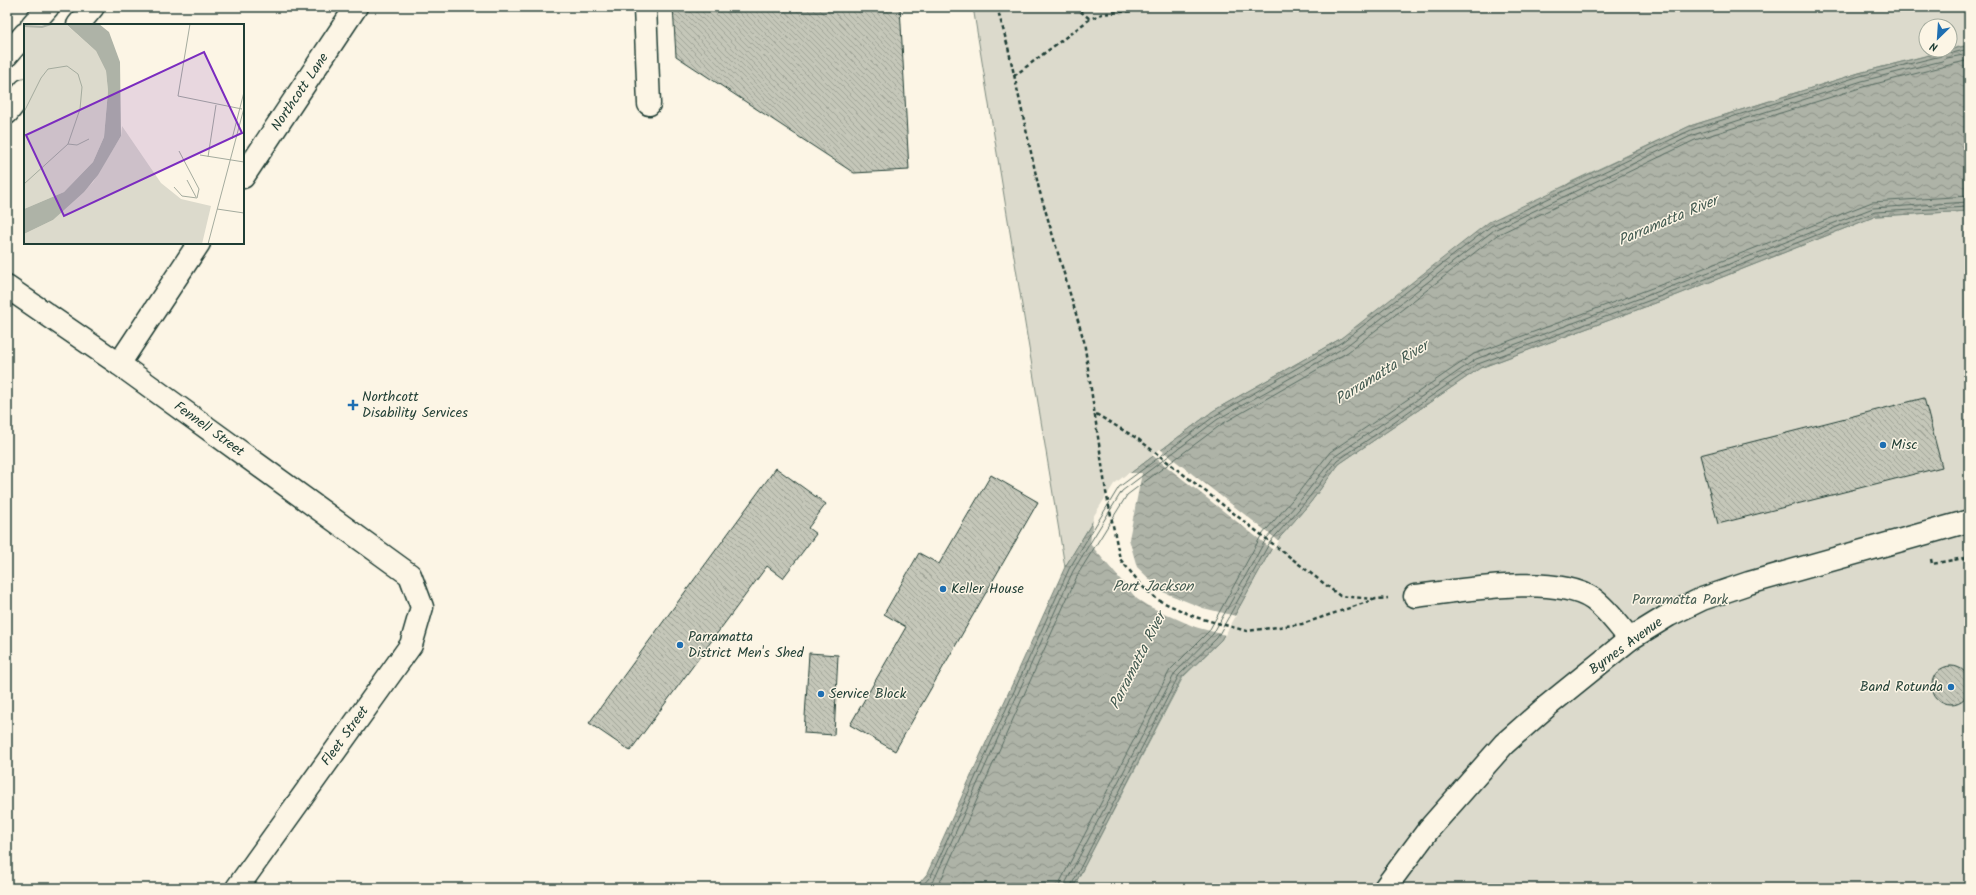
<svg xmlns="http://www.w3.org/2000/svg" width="1976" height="895" font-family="Kalam,sans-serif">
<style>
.park{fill:#dcdacc;stroke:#7e8c80}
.water{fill:url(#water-waves);stroke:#758479}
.pier{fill:#fcf5e5}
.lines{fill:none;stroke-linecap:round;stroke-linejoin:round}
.shore{stroke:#586c62;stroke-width:1}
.building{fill:url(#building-back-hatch);stroke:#1f3d34}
.minor-casing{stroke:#1f3d34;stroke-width:25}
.major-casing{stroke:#1f3d34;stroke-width:25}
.path{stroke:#1f3d34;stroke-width:2.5;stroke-dasharray:4 3;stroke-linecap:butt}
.minor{stroke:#fcf5e5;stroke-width:22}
.major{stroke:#fcf5e5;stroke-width:22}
.poi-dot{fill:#1f6fb2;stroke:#fcf5e5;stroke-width:1.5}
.labels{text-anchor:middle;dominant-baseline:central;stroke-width:3;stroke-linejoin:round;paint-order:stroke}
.street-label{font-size:14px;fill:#1f3d34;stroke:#fcf5e5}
.poi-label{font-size:14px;fill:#1f3d34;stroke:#fcf5e5;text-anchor:start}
.park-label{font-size:14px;fill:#455c52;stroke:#fcf5e5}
.water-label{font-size:15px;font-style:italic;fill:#435a51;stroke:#fcf5e5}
.inset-river{fill:none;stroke:#aeb3a7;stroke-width:2}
.inset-road{fill:none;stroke:#a4ab9e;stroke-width:1}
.view{fill:#7b2cbf;fill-opacity:0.15;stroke:#7b2cbf;stroke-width:2}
.inset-edge{fill:none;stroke:#1f3d34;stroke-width:2}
</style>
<defs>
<pattern id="water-waves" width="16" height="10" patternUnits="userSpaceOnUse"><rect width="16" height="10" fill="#aeb3a7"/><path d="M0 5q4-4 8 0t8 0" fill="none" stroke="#8d9389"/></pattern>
<pattern id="building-back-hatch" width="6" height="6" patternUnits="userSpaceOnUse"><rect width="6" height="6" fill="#c5c7b9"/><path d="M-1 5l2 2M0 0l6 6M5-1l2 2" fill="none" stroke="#9fa397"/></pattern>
</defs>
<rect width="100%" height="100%" fill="#fcf5e5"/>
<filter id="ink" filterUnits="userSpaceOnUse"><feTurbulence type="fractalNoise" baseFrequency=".025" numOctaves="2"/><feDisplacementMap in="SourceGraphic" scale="8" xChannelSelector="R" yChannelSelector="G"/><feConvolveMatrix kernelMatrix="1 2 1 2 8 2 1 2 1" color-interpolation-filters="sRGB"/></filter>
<g filter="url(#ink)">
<!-- park -->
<g class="park">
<path d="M973 7H1969V45L1950 49V26H1926V50H1948L1859 73 1690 126 1571 182 1340 339 1213 411 1115 485 1065 567Z"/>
<path d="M1969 211V888H1073L1183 677 1221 640 1274 544 1310 503 1339 464 1480 368 1677 295 1876 216Z"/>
</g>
<!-- water -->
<path class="water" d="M1969 45V211L1876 216 1677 295 1480 368 1339 464 1310 503 1274 544 1221 640 1182 677 1073 888H915L927 874 1065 567 1115 485 1213 411 1340 339 1489 222 1690 126 1859 73Z"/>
<!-- pier -->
<g class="pier">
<path d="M1160 449 1279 541 1273 550 1152 455Z"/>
<path d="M1128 473H1142L1129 539 1137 567 1163 592 1203 608 1236 616 1225 635 1195 627 1148 606 1137 599 1090 544 1093 517 1114 484Z"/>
</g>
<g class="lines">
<!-- shore -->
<g class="shore">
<path d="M920 888 931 876 1069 569 1119 487 1216 415 1342 342 1491 226 1691 130 1860 76 1941 56 1946 51 1952 53 1969 49"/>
<path d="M927 888 935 878 1073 571 1122 491 1218 419 1345 347 1494 230 1693 135 1862 81 1942 61 1947 58 1969 54"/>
<path d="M935 888 941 880 1078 574 1127 495 1222 424 1348 352 1497 235 1695 140 1863 87 1969 60"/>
<path d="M1059 888 1061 880 1170 670 1209 631 1261 536 1298 493 1330 452 1474 354 1671 281 1872 202 1969 196"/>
<path d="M1065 888 1066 882 1175 673 1213 634 1266 539 1303 497 1334 457 1476 359 1673 286 1873 208 1969 202"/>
<path d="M1070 888 1179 675 1217 638 1270 542 1307 500 1337 461 1478 364 1675 291 1875 212 1969 207"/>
</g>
</g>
<!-- building -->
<g class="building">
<path d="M673 7H900L909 170 854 173 676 56Z"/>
<path d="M1924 398 1942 467 1718 524 1700 455Z"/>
<path d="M776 468 826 504 808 528 816 534 783 578 767 566 630 751 589 723Z"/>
<path d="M991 475 1038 502 895 751 850 725 906 627 884 614 919 553 939 564Z"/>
<path d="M809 653 838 655 834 735 804 733Z"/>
<circle cx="1951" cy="685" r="19"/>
</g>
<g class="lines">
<!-- minor casing -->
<g class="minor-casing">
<g id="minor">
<path d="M645 7 649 104"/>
<path d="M243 177 356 7"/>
<path d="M7 287 119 364 410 575 422 607 411 645 237 888"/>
<path d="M119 364 199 243"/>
<path d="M1415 596C1460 591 1554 573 1593 599 1607 609 1619 626 1630 639"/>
<path d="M1385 888 1429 829 1504 744 1546 707 1630 639 1669 615 1702 599 1749 583 1969 521"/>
</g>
</g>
<!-- major casing -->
<g class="major-casing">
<g id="major">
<path d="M32 25 48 7"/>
<path d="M78 25 93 7"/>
<path d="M7 55 25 34"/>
<path d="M7 113 25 90"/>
</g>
</g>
<!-- path -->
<g class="path">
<path d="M997 7 1008 47 1039 189 1084 341 1106 492 1120 559 1144 588 1158 600 1195 617 1247 631 1302 624 1376 599 1388 598"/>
<path d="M1075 7 1090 19"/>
<path d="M1014 76 1090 19 1102 14 1167 7"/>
<path d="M1096 414 1138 439 1340 596 1374 599"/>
<path d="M1931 559 1932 564 1969 557"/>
</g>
<!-- minor -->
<use href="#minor" class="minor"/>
<!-- major -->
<use href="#major" class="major"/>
</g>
</g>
<!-- markers -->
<g class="poi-dot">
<path d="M351 399h4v4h4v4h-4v4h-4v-4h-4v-4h4z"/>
<circle cx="1883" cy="445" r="4"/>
<circle cx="943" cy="589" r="4"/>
<circle cx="680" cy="645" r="4"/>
<circle cx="1951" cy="687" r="4"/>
<circle cx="821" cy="694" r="4"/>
</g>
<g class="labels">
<!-- street labels -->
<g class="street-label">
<text transform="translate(300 92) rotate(-56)">Northcott Lane</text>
<text transform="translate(209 429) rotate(36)">Fennell Street</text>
<text transform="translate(1626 646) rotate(-36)">Byrnes Avenue</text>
<text transform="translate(345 736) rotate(-54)">Fleet Street</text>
</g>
<!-- poi labels -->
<g class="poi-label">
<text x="362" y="397">Northcott<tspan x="362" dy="16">Disability Services</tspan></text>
<text x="1891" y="445">Misc</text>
<text x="951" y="589">Keller House</text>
<text x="688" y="637">Parramatta<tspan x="688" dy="16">District Men's Shed</tspan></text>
<text x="1943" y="687" text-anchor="end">Band Rotunda</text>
<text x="829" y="694">Service Block</text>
</g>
<!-- park labels -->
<g class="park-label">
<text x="1680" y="600">Parramatta Park</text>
</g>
<!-- water labels -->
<g class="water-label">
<text transform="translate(1668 221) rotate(-23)">Parramatta River</text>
<text transform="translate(1382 373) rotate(-32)">Parramatta River</text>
<text x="1153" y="587">Port Jackson</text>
<text transform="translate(1138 661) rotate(-63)">Parramatta River</text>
</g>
</g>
<!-- overview -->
<g transform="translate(24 24)">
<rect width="220" height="220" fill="#fcf5e5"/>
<path d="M0 0H42L45 3 72 27 82 47 84 67 80 113 69 138 40 168 0 185ZM98 102 137 159 157 175 187 182 178 220H0V210L29 196 69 158 97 112Z" fill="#dcdacc"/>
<path d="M42 0H75L85 8 96 38 97 112 74 151 60 168 29 196 0 210V185L40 168 69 138 80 113 84 67 82 47 72 27Z" fill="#aeb3a7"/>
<path class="inset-river" d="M0 2 18 3 27 0"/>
<path class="inset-road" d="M166 0 154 72 218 85M0 88 17 54 24 45 43 42 54 50 58 63 56 85 44 120 0 160M208 115 220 68M44 120 53 121 65 115M155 127 175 165 173 174M176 131 220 138M184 133 192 81M163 156 172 173M150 163 158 172 173 174M193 185 220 189M184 220 220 84"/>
<path class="view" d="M180 28 218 109 40 192 2 111Z"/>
<rect width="220" height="220" class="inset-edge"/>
</g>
<!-- margin -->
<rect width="1976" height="895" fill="none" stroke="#fcf5e5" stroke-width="24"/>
<rect x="12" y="12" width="1952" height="871" fill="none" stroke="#1f3d34" stroke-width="1.5" filter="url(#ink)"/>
<!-- north arrow -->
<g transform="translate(1938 38) rotate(205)"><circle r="19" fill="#fcf5e5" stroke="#a4ab9e"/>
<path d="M0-3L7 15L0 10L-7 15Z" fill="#1f6fb2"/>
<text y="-6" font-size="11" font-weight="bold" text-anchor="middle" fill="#1f3d34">N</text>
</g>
</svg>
